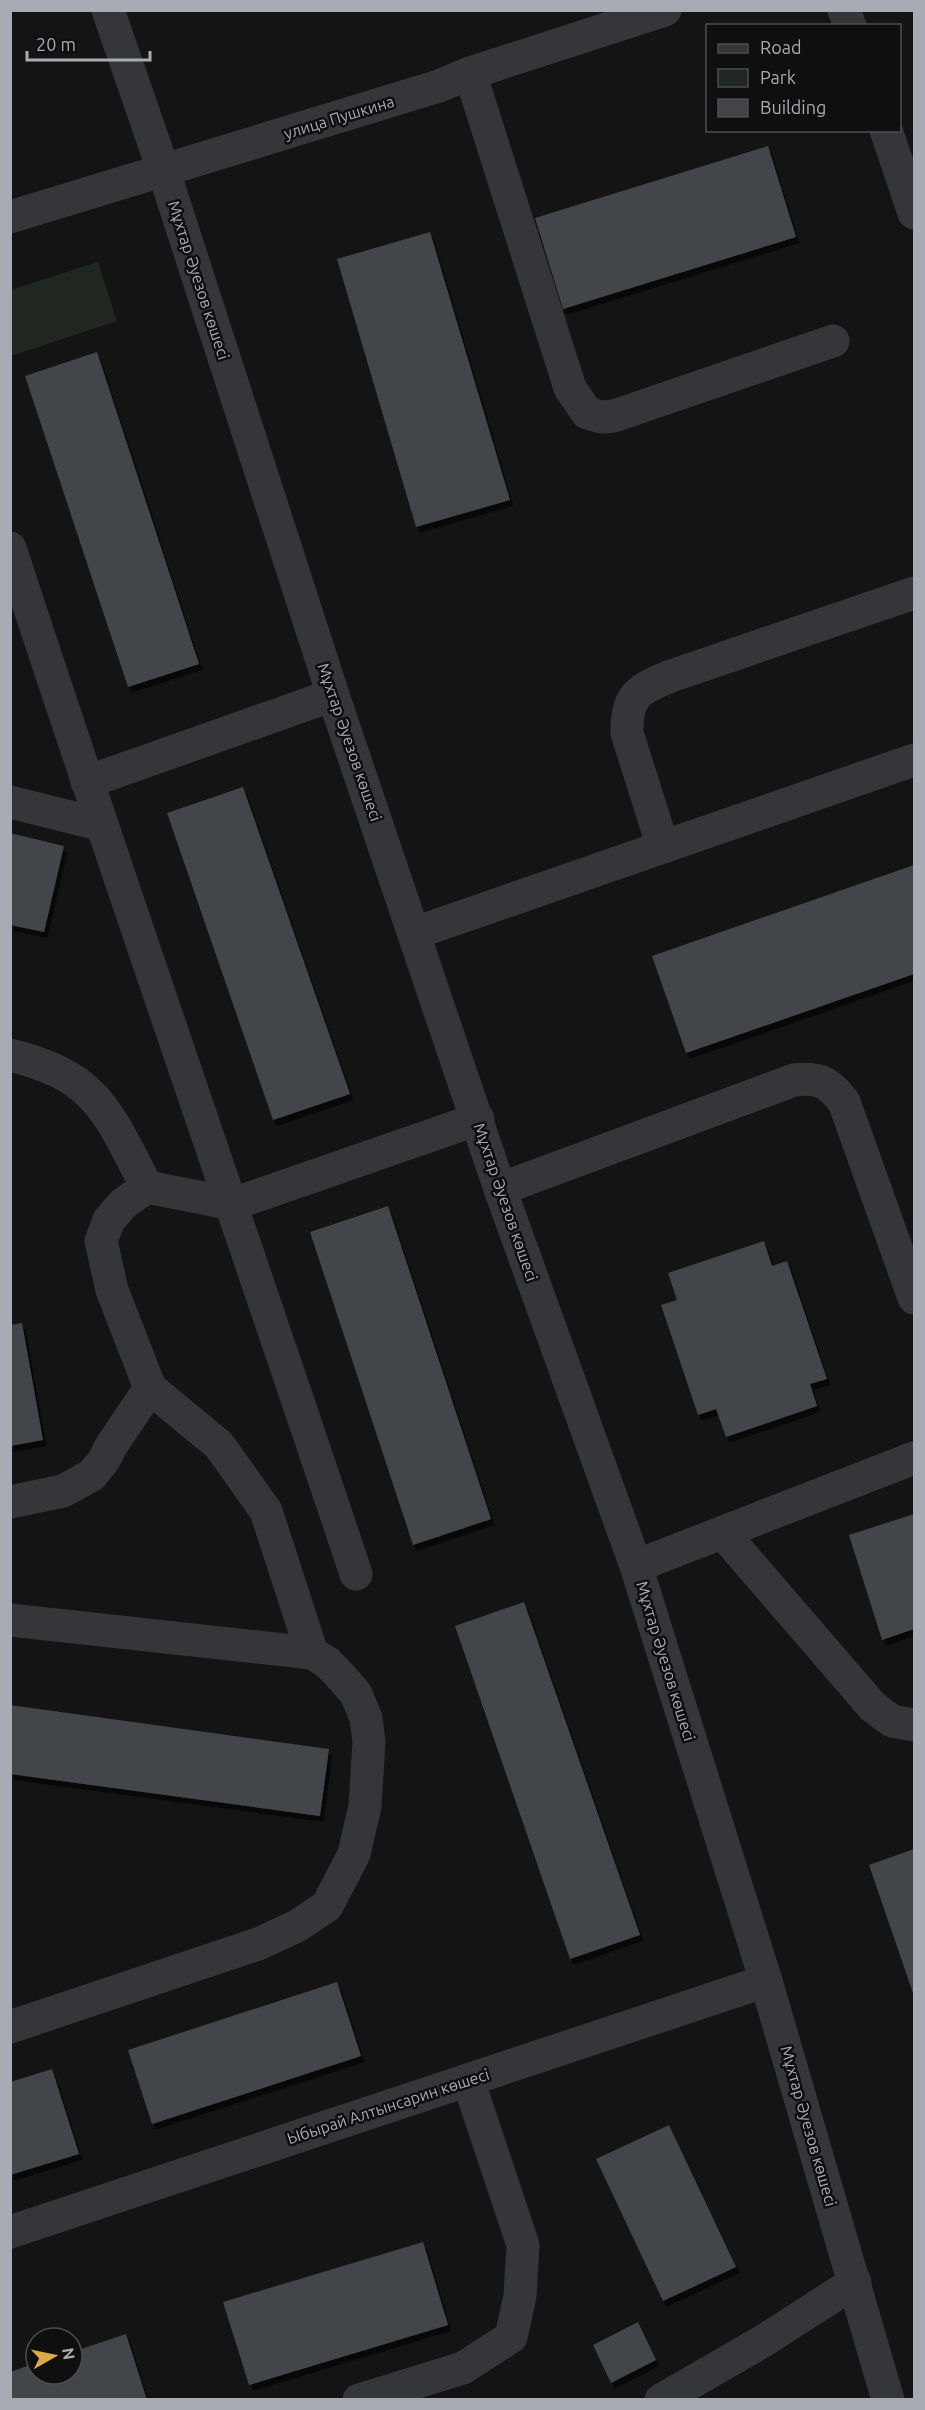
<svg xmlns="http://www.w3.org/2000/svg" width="925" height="2410" font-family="Ubuntu,sans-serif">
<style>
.green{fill:#202721}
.building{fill:#434448;filter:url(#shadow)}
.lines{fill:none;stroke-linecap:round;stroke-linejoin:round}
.minor{stroke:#35363a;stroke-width:33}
.labels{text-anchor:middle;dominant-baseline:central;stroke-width:5;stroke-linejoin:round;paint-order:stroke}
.street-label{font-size:16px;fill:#a7abb4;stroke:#0f0f10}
</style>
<defs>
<filter id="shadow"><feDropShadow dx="3.5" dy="6" stdDeviation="0" flood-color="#0009"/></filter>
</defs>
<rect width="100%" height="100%" fill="#141415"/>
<!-- green -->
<path class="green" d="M98 262 117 321 11 356V290Z"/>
<!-- building -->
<g class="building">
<path d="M768 146 796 237 563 309 535 218Z"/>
<path d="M430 232 510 500 416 527 337 259Z"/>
<path d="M97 352 199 664 128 687 25 376Z"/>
<path d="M243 787 350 1094 273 1120 167 813Z"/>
<path d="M10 833 64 846 44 932 10 925Z"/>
<path d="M914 865V974L686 1053 652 956Z"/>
<path d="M388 1206 491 1519 413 1545 310 1232Z"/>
<path d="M764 1241 772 1266 787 1261 827 1379 810 1384 817 1406 726 1437 716 1409 698 1415 661 1305 677 1300 668 1273Z"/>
<path d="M22 1323 43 1440 10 1446V1325Z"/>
<path d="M914 1514V1629L882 1640 849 1535Z"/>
<path d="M524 1602 640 1935 570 1959 455 1626Z"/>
<path d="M10 1705 329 1749 320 1816 10 1774Z"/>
<path d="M914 1849V1996L869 1865Z"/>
<path d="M337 1982 361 2056 152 2124 128 2050Z"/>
<path d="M52 2069 79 2154 10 2175V2082Z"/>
<path d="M669 2125 736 2267 663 2301 596 2159Z"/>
<path d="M423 2242 448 2325 249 2385 223 2302Z"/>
<path d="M638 2322 656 2360 611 2383 593 2345Z"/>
<path d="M126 2334 147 2400H10V2372L36 2363V2374H72V2352Z"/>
</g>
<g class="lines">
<!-- minor -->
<g class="minor">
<path d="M108 10 164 172 333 695 500 1189 636 1566 766 1981 888 2400"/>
<path d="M844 10 850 26"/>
<path d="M470 73 570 388 587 413 601 417 614 416 833 341"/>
<path d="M886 130 914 213"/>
<path d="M10 217 439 86 470 73 665 10"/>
<path d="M10 548C122 891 242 1232 356 1574"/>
<path d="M87 782 333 695"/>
<path d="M10 802 102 825"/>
<path d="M663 847 627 733C626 695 639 689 671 676L914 593"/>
<path d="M415 933 914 760"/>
<path d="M10 1055C99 1077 107 1112 147 1187L233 1204 478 1119"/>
<path d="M500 1189 794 1080C819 1077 829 1082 844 1102L914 1298"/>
<path d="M150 1388 219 1445 266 1511 312 1653"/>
<path d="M10 1502 63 1491 92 1475 104 1460 111 1446 150 1388 112 1290 101 1241 109 1220 124 1203 147 1187"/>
<path d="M723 1533 873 1707 892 1721 914 1725"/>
<path d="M636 1566 914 1458"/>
<path d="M10 1620 312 1653 328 1663 344 1680 356 1694 366 1718 369 1742 365 1806 354 1854 327 1906 297 1926 258 1944 10 2027"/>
<path d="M10 2232 766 1981"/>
<path d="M359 2400 463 2368 511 2337 520 2296 523 2245 468 2080"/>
<path d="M661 2400 765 2340 855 2282"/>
</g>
</g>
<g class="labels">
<!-- street labels -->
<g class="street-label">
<text transform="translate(339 117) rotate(-17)">улица Пушкина</text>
<text transform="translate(199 280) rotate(72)">Мұхтар Әуезов көшесі</text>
<text transform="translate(350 742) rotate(71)">Мұхтар Әуезов көшесі</text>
<text transform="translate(506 1202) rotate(71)">Мұхтар Әуезов көшесі</text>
<text transform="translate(666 1661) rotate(73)">Мұхтар Әуезов көшесі</text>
<text transform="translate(388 2106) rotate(-18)">Ыбырай Алтынсарин көшесі</text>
<text transform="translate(809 2126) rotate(74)">Мұхтар Әуезов көшесі</text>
</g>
</g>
<!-- border -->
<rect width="925" height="2410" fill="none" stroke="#a7abb4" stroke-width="24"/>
<!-- legend -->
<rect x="706" y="24" width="195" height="108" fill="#0f0f10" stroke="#4c4d52" stroke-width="1.5"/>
<rect x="718" y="44" width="30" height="9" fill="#35363a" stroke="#4c4d52" stroke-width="1.5"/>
<text x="760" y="54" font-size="18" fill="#a7abb4">Road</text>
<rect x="718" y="69" width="30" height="18" fill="#202721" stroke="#4c4d52" stroke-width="1.5"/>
<text x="760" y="84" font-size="18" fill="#a7abb4">Park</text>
<rect x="718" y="99" width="30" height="18" fill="#434448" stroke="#4c4d52" stroke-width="1.5"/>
<text x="760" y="114" font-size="18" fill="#a7abb4">Building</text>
<!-- north arrow -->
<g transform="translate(54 2356) rotate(81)"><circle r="28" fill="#0f0f10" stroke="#4c4d52" stroke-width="1.5"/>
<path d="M0-4.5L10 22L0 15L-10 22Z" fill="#dbab46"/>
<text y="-9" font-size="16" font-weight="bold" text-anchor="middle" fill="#a7abb4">N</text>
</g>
<!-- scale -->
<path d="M27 51v9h123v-9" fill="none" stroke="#a7abb4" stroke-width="3"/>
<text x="36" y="51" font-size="18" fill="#a7abb4" stroke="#0f0f10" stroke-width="4.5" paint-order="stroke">20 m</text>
</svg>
